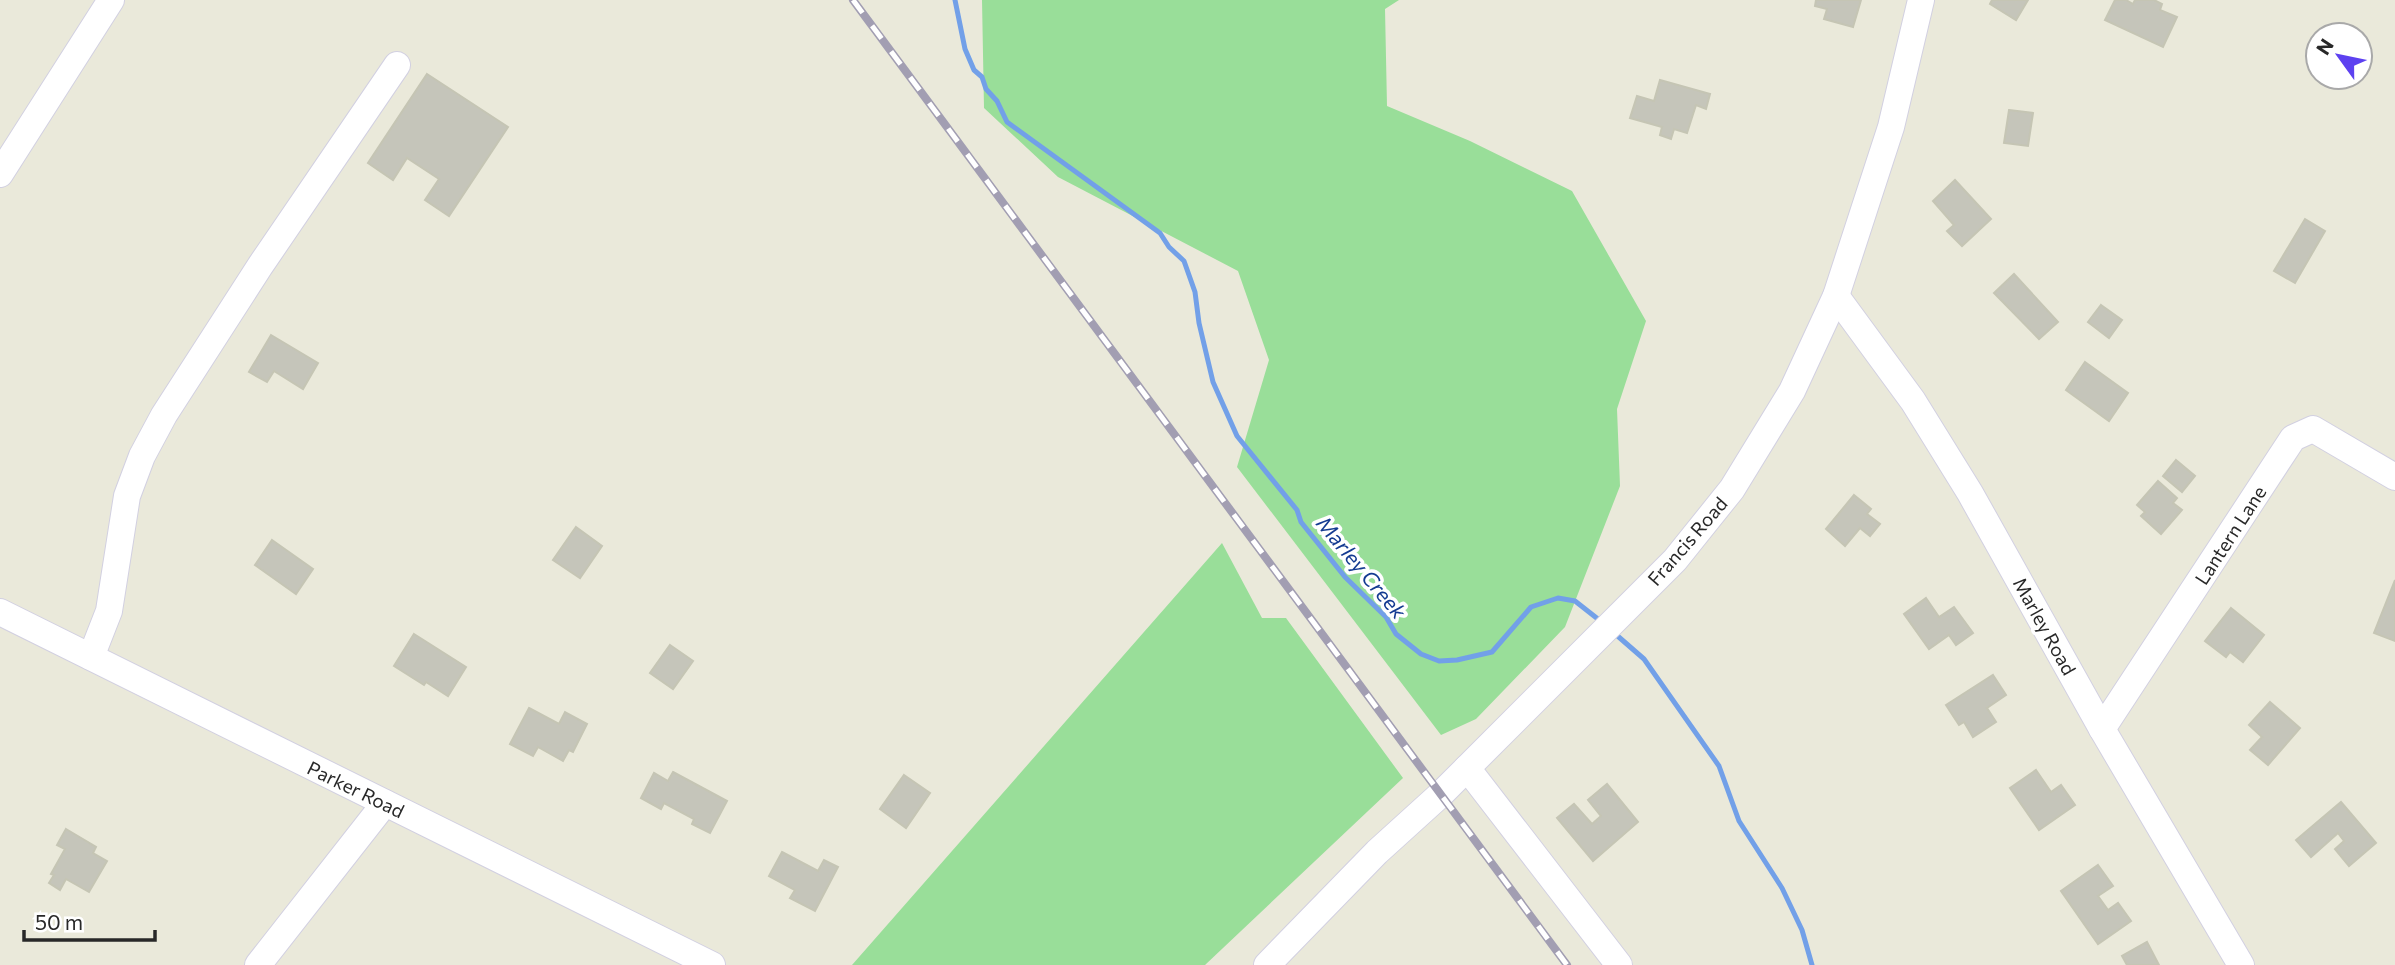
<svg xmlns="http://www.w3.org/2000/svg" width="2395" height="965" font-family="Commissioner,sans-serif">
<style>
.green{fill:#99de99}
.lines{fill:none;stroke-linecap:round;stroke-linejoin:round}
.stream{stroke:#72a0e8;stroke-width:5}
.building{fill:#c5c5ba;stroke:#c5c5b4;stroke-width:2}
.minor-casing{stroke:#d2d0e1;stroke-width:28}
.minor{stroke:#fff;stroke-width:26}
.rail-casing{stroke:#a29eb2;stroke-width:8}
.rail{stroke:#fff;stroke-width:5;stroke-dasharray:16;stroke-linecap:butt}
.labels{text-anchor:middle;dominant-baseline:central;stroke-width:7;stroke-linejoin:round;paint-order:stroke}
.street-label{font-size:19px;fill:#282828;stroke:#fff}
.water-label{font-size:21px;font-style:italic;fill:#143b91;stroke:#fff}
</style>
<rect width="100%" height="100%" fill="#eae9da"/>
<!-- green -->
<g class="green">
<path d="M982 0H1399L1385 9 1387 106 1470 141 1572 191 1646 321 1617 409 1620 486 1565 627 1476 719 1441 735 1237 467 1269 360 1238 271 1058 177 984 108Z"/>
<path d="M1222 543 1262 618H1286L1403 778 1205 965H852Z"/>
</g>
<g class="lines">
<!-- stream -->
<g class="stream">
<path d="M955 0 965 49 974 70 982 77 986 89 997 101 1007 122 1160 233 1169 247 1184 261 1195 292 1199 323 1213 382 1237 436 1297 510 1301 522 1345 577 1386 617 1396 634 1421 654 1439 661 1457 660 1492 652 1531 607 1558 598 1575 601 1603 623"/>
<path d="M1613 632 1644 659 1719 766 1739 821 1782 888 1802 930 1812 965"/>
</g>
</g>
<!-- building -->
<g class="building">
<path d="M1816 0H1861L1853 27 1824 19 1827 9 1815 6Z"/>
<path d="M1992 0H2028L2016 20 1990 4Z"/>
<path d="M2115 0H2126L2133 4 2135 0H2154L2162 4 2160 10 2177 17 2163 47 2105 20Z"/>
<path d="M427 74 508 127 449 216 425 200 439 179 407 158 393 180 368 163Z"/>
<path d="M1660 80 1710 94 1706 109 1696 105 1687 133 1674 129 1671 139 1660 135 1662 127 1630 118 1637 96 1654 101Z"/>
<path d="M2009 110 2033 113 2028 146 2004 143Z"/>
<path d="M1955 180 1991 219 1962 246 1947 231 1954 225 1933 201Z"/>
<path d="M2305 219 2325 231 2295 283 2274 271Z"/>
<path d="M2014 274 2058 322 2039 339 1994 293Z"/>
<path d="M2101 305 2122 320 2109 338 2088 322Z"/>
<path d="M271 335 318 363 303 389 274 371 267 382 249 372Z"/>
<path d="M2085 362 2128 393 2109 421 2066 390Z"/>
<path d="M2176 460 2195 476 2182 492 2163 476Z"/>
<path d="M2158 481 2177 498 2173 503 2182 510 2161 534 2141 516 2145 512 2137 505Z"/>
<path d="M1854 495 1871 509 1867 514 1880 524 1870 536 1860 528 1845 546 1826 529Z"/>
<path d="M576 527 602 546 580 578 553 560Z"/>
<path d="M272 540 313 569 296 594 255 565Z"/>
<path d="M2395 580V641L2374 633Z"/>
<path d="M1926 598 1939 617 1954 607 1973 633 1956 645 1949 635 1929 649 1904 614Z"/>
<path d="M2231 608 2264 635 2243 662 2230 652 2226 657 2205 641Z"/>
<path d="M414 634 466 667 448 696 426 682 424 685 394 666Z"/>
<path d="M670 645 693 661 673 689 650 673Z"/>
<path d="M1993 675 2006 695 1987 708 1996 722 1973 737 1964 722 1959 725 1946 705Z"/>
<path d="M2270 702 2300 728 2268 765 2250 750 2262 737 2249 725Z"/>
<path d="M529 708 559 724 565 712 587 724 573 752 569 750 563 761 538 747 533 756 510 744Z"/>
<path d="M2036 770 2051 792 2061 785 2075 805 2039 830 2010 788Z"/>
<path d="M673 772 727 801 710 833 692 824 694 819 664 803 661 809 641 798 654 773 668 781Z"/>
<path d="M904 775 930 793 906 828 880 809Z"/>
<path d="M1607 784 1638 822 1593 861 1557 818 1574 804 1592 824 1601 816 1588 800Z"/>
<path d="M2341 802 2376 843 2349 866 2335 849 2344 841 2338 833 2311 857 2296 840Z"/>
<path d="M66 829 96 847 93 853 107 861 89 892 66 879 60 890 49 883 54 875 51 874 65 849 57 845Z"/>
<path d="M782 852 818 871 824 860 838 867 815 911 790 898 795 890 769 876Z"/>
<path d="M2098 865 2113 886 2098 896 2108 910 2118 903 2131 921 2098 944 2061 891Z"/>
<path d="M2147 942 2159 965H2127L2122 956Z"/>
</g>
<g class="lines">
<!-- minor casing -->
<g class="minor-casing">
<g id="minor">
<path d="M0 174 111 0"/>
<path d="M1836 296 1913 401 1970 493 2102 729 2241 965"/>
<path d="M0 612 712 965"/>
<path d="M91 657 109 611 127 496 142 456 164 415 260 266 397 65"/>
<path d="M2102 729 2293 438 2313 429 2395 477"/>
<path d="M1467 768 1619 965"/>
<path d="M258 965 385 803"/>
<path d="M1267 965 1377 852 1441 794 1675 560 1732 489 1792 391 1836 296 1891 127 1921 0"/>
</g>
</g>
<!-- minor -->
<use href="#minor" class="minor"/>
<!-- rail casing -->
<g class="rail-casing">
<path id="rail" d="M853 0 1567 965"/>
</g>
<!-- rail -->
<use href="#rail" class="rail"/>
</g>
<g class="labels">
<!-- street labels -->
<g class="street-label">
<text transform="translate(2230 535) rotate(-57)">Lantern Lane</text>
<text transform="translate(1687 541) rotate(-49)">Francis Road</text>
<text transform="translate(2045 626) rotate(61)">Marley Road</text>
<text transform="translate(356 789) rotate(26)">Parker Road</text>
</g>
<!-- water labels -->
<g class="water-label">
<text transform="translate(1362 567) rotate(50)">Marley Creek</text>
</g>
</g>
<!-- north arrow -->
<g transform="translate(2339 56) rotate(303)"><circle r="33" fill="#ffffff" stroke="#a9a9a9" stroke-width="2"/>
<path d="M0-5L12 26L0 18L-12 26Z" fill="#5d41f0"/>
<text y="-10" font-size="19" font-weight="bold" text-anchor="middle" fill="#282828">N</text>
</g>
<!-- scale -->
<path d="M24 930v10h131v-10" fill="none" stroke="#282828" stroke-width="3.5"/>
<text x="35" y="930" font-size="21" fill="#282828" stroke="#ffffff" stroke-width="5" paint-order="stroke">50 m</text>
</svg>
